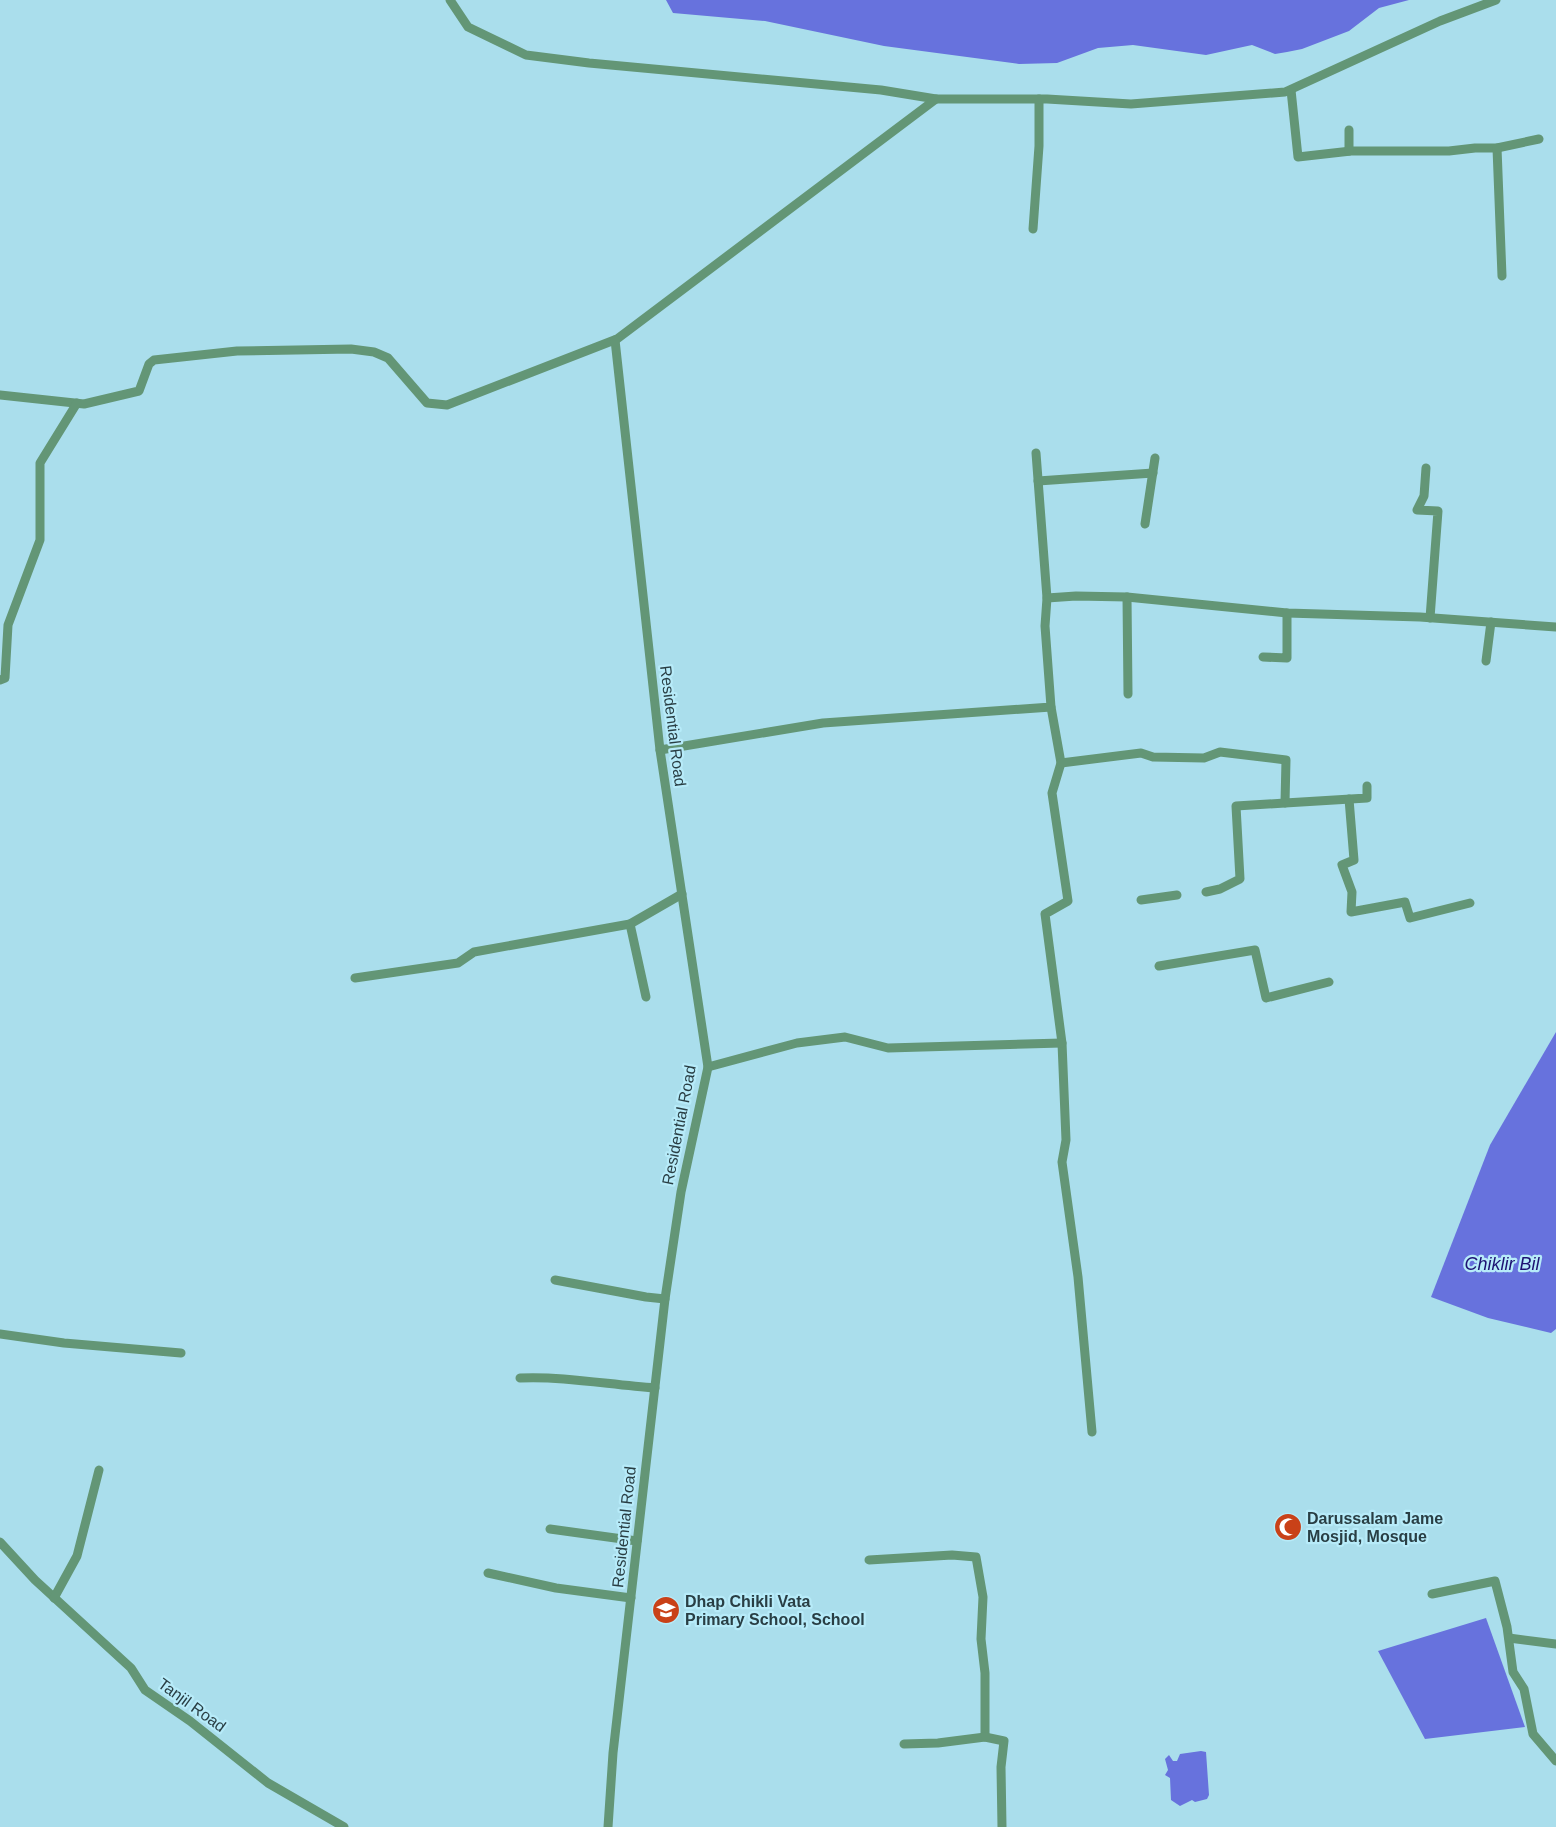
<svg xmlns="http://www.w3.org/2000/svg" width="1556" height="1827" font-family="Arial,sans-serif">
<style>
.water{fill:#6772dd}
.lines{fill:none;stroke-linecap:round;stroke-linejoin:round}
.minor{stroke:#639676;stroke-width:9}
.labels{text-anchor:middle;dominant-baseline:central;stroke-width:4.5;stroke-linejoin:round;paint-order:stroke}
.street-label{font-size:16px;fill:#293e44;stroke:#b7ebf9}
.poi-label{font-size:16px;font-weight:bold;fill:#293e44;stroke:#b7ebf9;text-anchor:start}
.water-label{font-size:18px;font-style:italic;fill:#1d1172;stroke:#b7ebf9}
</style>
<rect width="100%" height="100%" fill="#aadeec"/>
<!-- water -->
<g class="water">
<path d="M666 0H1409L1379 8 1349 31 1302 49 1287 52 1275 54 1252 45 1206 55 1133 45 1098 48 1057 63 1019 64 884 46 765 21 673 13Z"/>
<path d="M1556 1032V1329L1551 1333 1488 1318 1431 1297 1490 1145Z"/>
<path d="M1486 1618 1525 1727 1425 1739 1378 1651Z"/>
<path d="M1201 1751 1206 1752 1209 1795 1207 1799 1195 1802 1192 1800 1180 1806 1171 1800 1170 1778 1165 1775 1168 1770 1165 1759 1169 1755 1173 1761H1177L1180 1754Z"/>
</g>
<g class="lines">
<!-- minor -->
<g class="minor">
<path d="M450 0 468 27 526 55 589 63 881 90 936 99"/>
<path d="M1291 90 1298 157 1351 151H1449L1475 148H1497L1539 139"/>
<path d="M1349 130V151"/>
<path d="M1497 148 1502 276"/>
<path d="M1033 229 1039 146V99"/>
<path d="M0 395 84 404 139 391 149 364 154 360 237 351 351 349 374 352 388 358 427 403 447 405 617 339 936 99H1047L1131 104 1285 92 1440 21 1496 0"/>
<path d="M1036 453 1047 598"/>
<path d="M1426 468 1424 496 1417 510 1438 511 1430 618"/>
<path d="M1038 481 1153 473"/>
<path d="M1145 524 1155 458"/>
<path d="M1127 597 1128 694"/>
<path d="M1263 657 1287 658V613"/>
<path d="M1486 661 1491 622"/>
<path d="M0 680 5 678 8 625 40 540V463L77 403"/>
<path d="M1051 707 1061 763 1052 793 1068 901 1045 914 1062 1043 1066 1140 1062 1162 1078 1277 1092 1432"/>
<path d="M660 750 823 723 1051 707 1045 626 1047 598 1076 596 1127 597 1287 613 1420 617 1556 627"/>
<path d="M1061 763 1141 753 1153 757 1204 758 1220 752 1286 760 1285 803 1367 798V786"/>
<path d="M1349 799 1354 860 1342 865 1352 892 1351 912 1405 902 1410 918 1470 903"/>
<path d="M1206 892 1220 889 1240 879 1236 806 1285 803"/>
<path d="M1141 900 1177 895"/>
<path d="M630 924 646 997"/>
<path d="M1159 966 1255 950 1266 998 1329 982"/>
<path d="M355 978 458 963 474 952 630 924 682 894"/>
<path d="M708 1067 797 1043 845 1037 888 1048 1062 1043"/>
<path d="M555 1280 646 1297 665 1299"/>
<path d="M0 1334 64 1343 181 1353"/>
<path d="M520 1378C565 1376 610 1385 655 1388"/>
<path d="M550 1529 637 1541"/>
<path d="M0 1542 35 1580 131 1668 145 1690 190 1721 268 1783 344 1827"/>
<path d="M869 1560 952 1555 976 1557 983 1597 981 1639 985 1673V1737"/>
<path d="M488 1573 556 1588 631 1598"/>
<path d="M1432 1594 1495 1581 1507 1627 1513 1672 1524 1689 1533 1734 1556 1761"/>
<path d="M54 1598 77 1556 99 1470"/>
<path d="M1509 1638 1556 1644"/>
<path d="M904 1744 938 1743 985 1737 1004 1741 1001 1767 1002 1827"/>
<path d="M608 1827 613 1753 665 1299 681 1192 708 1067 660 750 615 340"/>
</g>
</g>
<!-- icons -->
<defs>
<g id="mosque-disc" transform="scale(1.4375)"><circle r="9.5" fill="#c94118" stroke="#b7ebf9"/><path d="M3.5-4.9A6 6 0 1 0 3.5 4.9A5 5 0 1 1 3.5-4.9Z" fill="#fff"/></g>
<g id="school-disc" transform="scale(1.4375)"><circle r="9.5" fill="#c94118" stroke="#b7ebf9"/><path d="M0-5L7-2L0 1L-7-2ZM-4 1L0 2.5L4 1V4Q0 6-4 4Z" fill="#fff"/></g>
</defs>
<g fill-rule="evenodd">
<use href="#mosque-disc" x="1288" y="1527"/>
<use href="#school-disc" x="666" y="1610"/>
</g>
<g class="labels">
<!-- street labels -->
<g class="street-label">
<text transform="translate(673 726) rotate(83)">Residential Road</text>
<text transform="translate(679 1125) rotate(-79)">Residential Road</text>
<text transform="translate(624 1527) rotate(-84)">Residential Road</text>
<text transform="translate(192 1705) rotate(36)">Tanjil Road</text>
</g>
<!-- poi labels -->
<g class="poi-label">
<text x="1307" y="1518">Darussalam Jame<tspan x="1307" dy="18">Mosjid, Mosque</tspan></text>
<text x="685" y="1601">Dhap Chikli Vata<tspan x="685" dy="18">Primary School, School</tspan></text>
</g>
<!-- water labels -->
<g class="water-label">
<text x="1502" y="1264">Chiklir Bil</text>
</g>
</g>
</svg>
